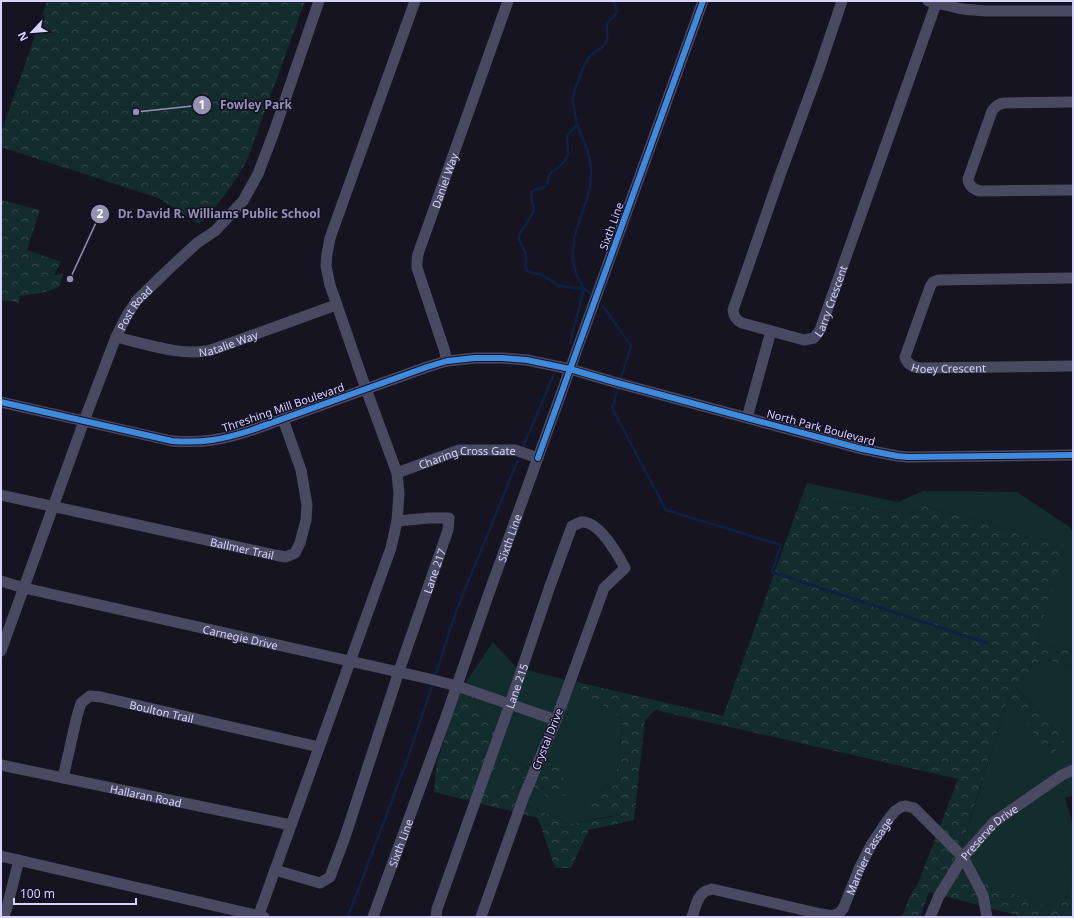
<svg xmlns="http://www.w3.org/2000/svg" width="1074" height="918" font-family="'Noto Sans',sans-serif">
<style>
.green{fill:#132c2d}
.forest{fill:url(#forest-crowns)}
.lines{fill:none;stroke-linecap:round;stroke-linejoin:round}
.stream{stroke:#0d2144;stroke-width:2.5}
.minor{stroke:#4a4962;stroke-width:11}
.cycleway-casing{stroke:#130f26;stroke-width:8}
.cycleway{stroke:#408adc;stroke-width:6}
.labels{text-anchor:middle;dominant-baseline:central;stroke-width:3;stroke-linejoin:round;paint-order:stroke}
.street-label{font-size:11px;fill:#d9d4ff;stroke:#130f26}
.leader{fill:none;stroke:#9591b1;stroke-width:1.5}
.callout-dot{fill:#9591b1;stroke:#130f26;stroke-width:1.5}
.mark-label{font-size:12px;text-anchor:middle;font-weight:bold;fill:#fff}
.callout-label{font-size:12px;text-anchor:middle;font-weight:bold;fill:#9591b1;stroke:#130f26;stroke-width:3;stroke-linejoin:round;paint-order:stroke}
</style>
<defs>
<pattern id="forest-crowns" width="20" height="18" patternUnits="userSpaceOnUse"><rect width="20" height="18" fill="#132c2d"/><path d="M2 6a3 3 0 1 1 6 0M12 15a3 3 0 1 1 6 0" fill="none" stroke="#354a4c"/></pattern>
</defs>
<rect width="100%" height="100%" fill="#161421"/>
<!-- green -->
<g class="green">
<path d="M807 483 898 502 923 491 1017 492 1070 527 1073 533V651L1036 642 1065 546 925 506 907 515 802 496Z"/>
<path d="M493 642 517 668 564 679 623 719 616 779 582 803 617 815 569 824 529 806 514 785 490 797 482 789 500 761 548 798 568 795 510 756 470 692 460 691Z"/>
<path d="M1041 658 1073 668V796L1065 798 1073 825V861L1068 895 1057 912 954 872 1008 698 1051 755 1065 740 1015 687Z"/>
</g>
<!-- forest -->
<g class="forest">
<path d="M47 1H305L248 158C235 183 219 205 199 224L158 198 1 147V133Z"/>
<path d="M1 200 40 210 27 250 61 262 54 275 63 273 60 286C48 293 34 294 20 296L19 303 12 301H1Z"/>
<path d="M802 496 907 515 925 506 1066 546 1036 642 1073 651V668L1041 658 1015 687 1065 740 1051 756 1008 698 954 871 1057 911 1068 895 1073 861V917H1024L929 892 920 917H902L909 898 918 883 958 779 655 710 645 720 634 820 589 830 571 868H555L538 818 434 792 437 762 460 691 470 692 510 756 532 771 558 763 568 795 548 798 500 761 482 789 490 797 514 785 529 806 569 824 616 816 582 803 616 779 623 719 564 679 723 716Z"/>
</g>
<g class="lines">
<!-- stream -->
<g class="stream">
<path d="M590 293 584 289 559 286 543 275 528 272 525 266 526 253 519 240V235L534 211 531 194C533 188 538 190 543 188 544 187 546 186 547 184L549 175 564 162 568 156 567 137 570 132 577 125C576 117 573 108 573 100 572 94 586 59 591 55 596 50 605 48 607 40 608 36 606 30 607 25 610 13 621 21 614 1"/>
<path d="M603 306 631 346 620 381"/>
<path d="M570 343 584 289C582 284 578 279 576 273 563 235 592 208 591 172 591 155 584 140 577 125"/>
<path d="M619 386 612 408 666 510 781 545 772 572 987 643"/>
<path d="M523 447 553 376"/>
<path d="M436 673 457 609 518 460"/>
<path d="M348 917 358 890 405 766 432 686"/>
</g>
<!-- minor -->
<g class="minor">
<path id="s1" d="M842 1 818 72 780 175 733 310C734 317 736 320 742 323L804 340 814 338 820 330 937 1"/>
<path d="M928 1 962 9 985 11H1073"/>
<path d="M1073 102 1004 103C998 104 996 106 992 111L968 179C969 186 972 188 979 191L1073 190"/>
<path id="s2" d="M1073 278 938 280 933 282 930 287 905 357C907 364 913 367 920 368L1073 366"/>
<path id="s3" d="M116 337C146 344 185 358 214 349L336 305"/>
<path id="s4" d="M447 361 444 349 417 268V262L418 254 508 1"/>
<path d="M1 402 172 441C203 443 222 440 252 430L427 367 447 361 475 358H502L527 360 570 369 614 382 862 449 897 456 908 457 1073 455"/>
<path d="M747 418 771 331"/>
<path id="s5" d="M397 473 459 450H515L538 458"/>
<path id="s6" d="M1 495 275 555 286 557 295 553 300 543 306 520 307 505 301 470 283 419"/>
<path id="s7" d="M1 581 24 588 430 679 457 686 556 720"/>
<path id="s8" d="M1 651 84 421 116 337 127 315 137 300 170 268 197 243 215 231 243 201 258 174 274 132 319 1"/>
<path id="s9" d="M1 765 291 825"/>
<path id="s10" d="M63 778 77 716 81 703 90 696 101 697 319 747"/>
<path d="M1 856 264 917"/>
<path id="s11" d="M275 870 320 883 330 877 345 837 399 671 448 530 449 518H429L397 521"/>
<path d="M4 917 7 907 19 860"/>
<path d="M258 917 391 548 397 521 399 494 397 473 366 389 330 285 326 266 327 254 330 238 415 1"/>
<path id="s12" d="M373 917 446 717 489 593 570 369 703 1"/>
<path id="s13" d="M436 917 437 909 510 704 550 586 572 526C575 525 579 523 581 522 599 520 618 555 625 568L604 588 556 720 524 796 481 917"/>
<path id="s14" d="M692 917C695 909 697 895 706 891 708 890 710 890 712 889L821 914C831 916 836 917 843 909L859 869 871 845 887 821 895 811 901 807 906 806 914 808 963 857 983 895 987 917"/>
<path id="s15" d="M930 917 939 896 963 857 994 822 1062 775 1073 770"/>
</g>
<!-- cycleway casing -->
<g class="cycleway-casing">
<g id="cycleway">
<path d="M1 402 172 441C203 443 222 440 252 430L427 367 447 361 475 358H502L527 360 570 369 614 382 862 449 897 456 908 457 1073 455"/>
<path d="M538 458 703 1"/>
</g>
</g>
<!-- cycleway -->
<use href="#cycleway" class="cycleway"/>
</g>
<g class="labels">
<!-- street labels -->
<g class="street-label">
<text stroke="none"><textPath href="#s4" startOffset="190">Daniel Way</textPath></text>
<text transform="translate(611 226) rotate(-70)">Sixth Line</text>
<text stroke="none"><textPath href="#s1" startOffset="460">Larry Crescent</textPath></text>
<text stroke="none"><textPath href="#s8" startOffset="369">Post Road</textPath></text>
<text stroke="none"><textPath href="#s3" startOffset="115">Natalie Way</textPath></text>
<text stroke="none"><textPath href="#s2" startOffset="269">Hoey Crescent</textPath></text>
<text transform="translate(283 407) rotate(-19)">Threshing Mill Boulevard</text>
<text transform="translate(821 427) rotate(15)">North Park Boulevard</text>
<text stroke="none"><textPath href="#s5" startOffset="73">Charing Cross Gate</textPath></text>
<text stroke="none"><textPath href="#s12" startOffset="403">Sixth Line</textPath></text>
<text stroke="none"><textPath href="#s6" startOffset="247">Ballmer Trail</textPath></text>
<text stroke="none"><textPath href="#s11" startOffset="382">Lane 217</textPath></text>
<text stroke="none"><textPath href="#s7" startOffset="246">Carnegie Drive</textPath></text>
<text stroke="none"><textPath href="#s13" startOffset="245">Lane 215</textPath></text>
<text stroke="none"><textPath href="#s10" startOffset="162">Boulton Trail</textPath></text>
<text transform="translate(547 739) rotate(-68)">Crystal Drive</text>
<text stroke="none"><textPath href="#s9" startOffset="148">Hallaran Road</textPath></text>
<text stroke="none"><textPath href="#s15" startOffset="105">Preserve Drive</textPath></text>
<text stroke="none"><textPath href="#s12" startOffset="79">Sixth Line</textPath></text>
<text stroke="none"><textPath href="#s14" startOffset="232">Marnier Passage</textPath></text>
</g>
</g>
<!-- callouts -->
<path class="leader" d="M136 112L202 105M70 279L100 214"/>
<g class="callout-dot">
<circle cx="136" cy="112" r="4"/>
<circle cx="70" cy="279" r="4"/>
<circle cx="202" cy="105" r="10"/>
<circle cx="100" cy="214" r="10"/>
</g>
<g class="mark-label">
<text x="202" y="109">1</text>
<text x="100" y="218">2</text>
</g>
<g class="callout-label">
<text x="256" y="109">Fowley Park</text>
<text x="219" y="218">Dr. David R. Williams Public School</text>
</g>
<!-- border -->
<rect width="1074" height="918" fill="none" stroke="#d9d4ff" stroke-width="4"/>
<!-- north arrow -->
<g transform="translate(32 32) rotate(244)" stroke="#130f26" stroke-width="3" paint-order="stroke">
<path d="M0-3L7 15L0 10L-7 15Z" fill="#d9d4ff"/>
<text y="-6" font-size="11" font-weight="bold" text-anchor="middle" fill="#d9d4ff">N</text>
</g>
<!-- scale -->
<path d="M14 898v6h122v-6" fill="none" stroke="#d9d4ff" stroke-width="2"/>
<text x="20" y="898" font-size="12" fill="#d9d4ff" stroke="#130f26" stroke-width="3" paint-order="stroke">100 m</text>
</svg>
